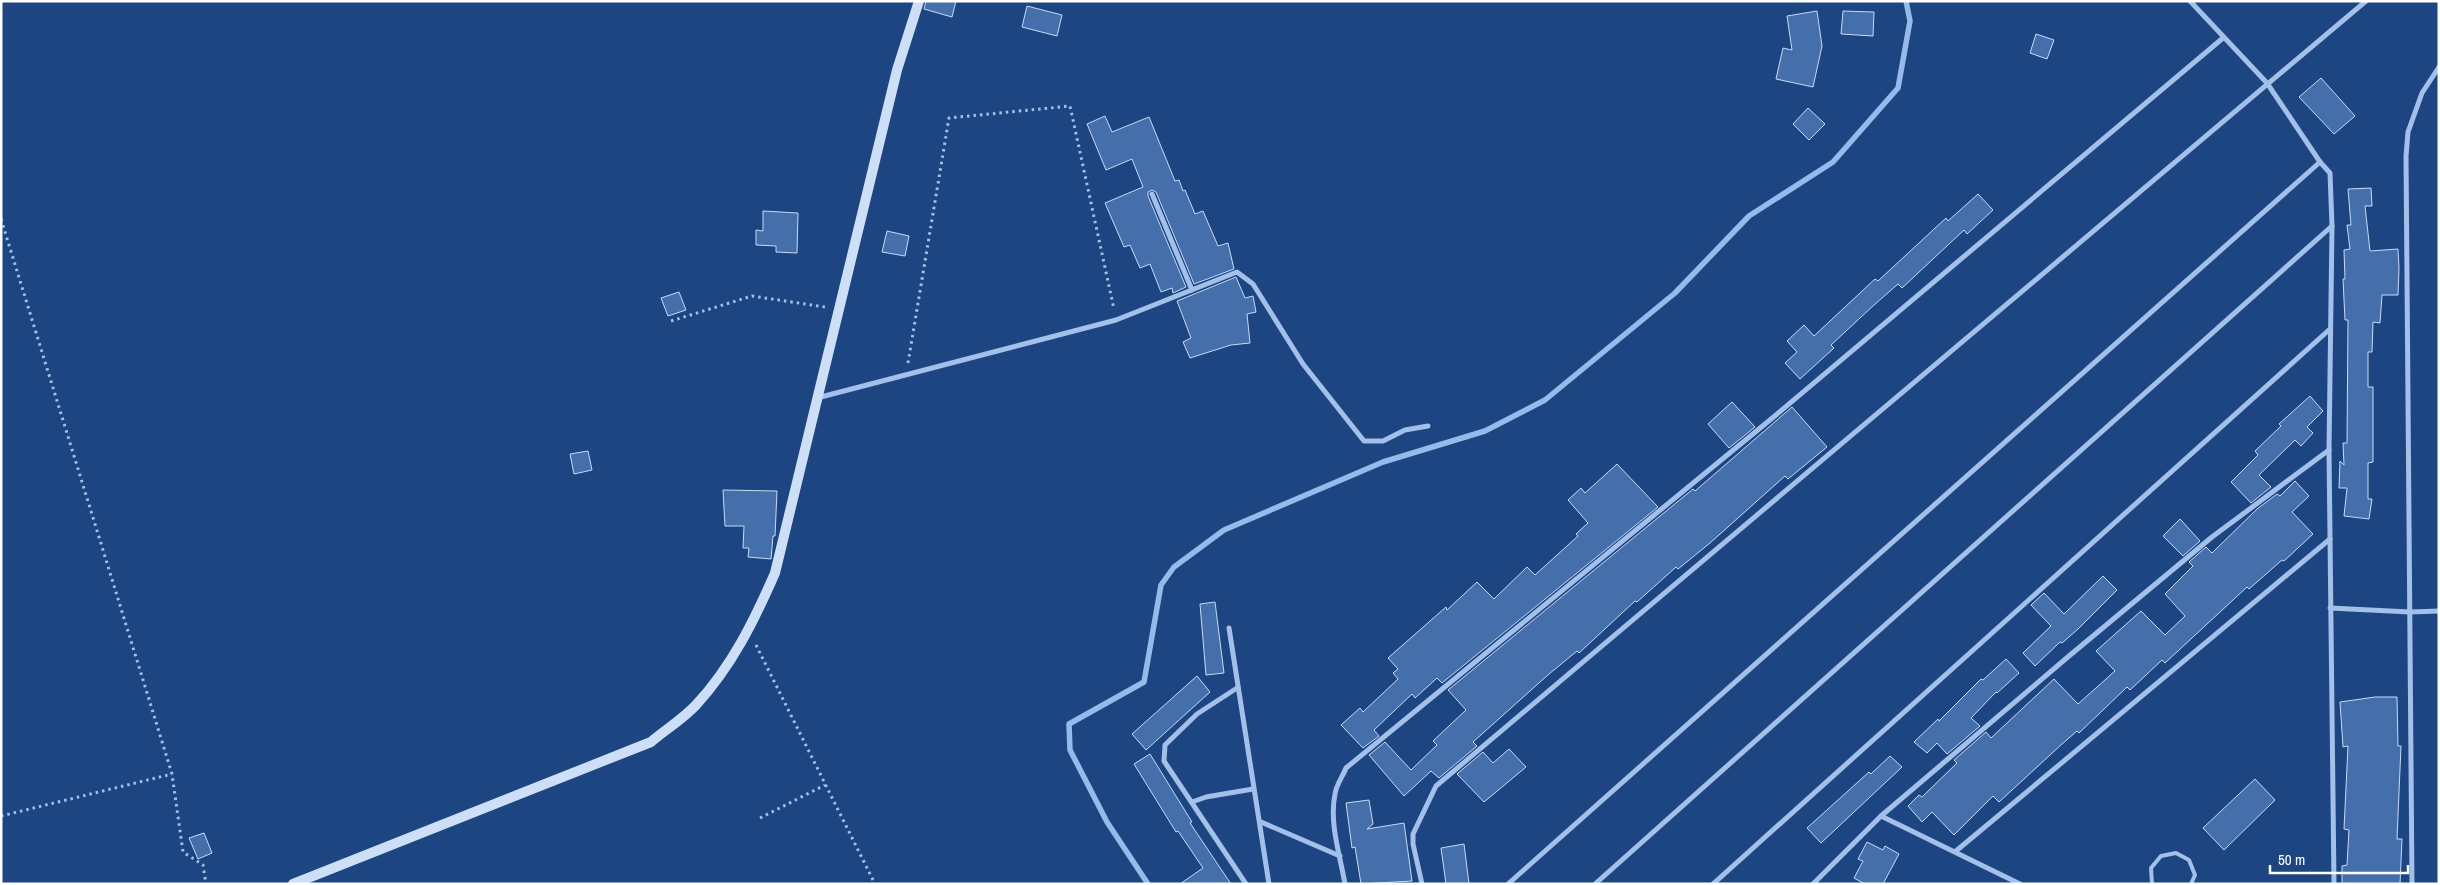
<svg xmlns="http://www.w3.org/2000/svg" width="2440" height="885" font-family="'Archivo Narrow',sans-serif">
<style>
.lines{fill:none;stroke-linecap:round;stroke-linejoin:round}
.stream{stroke:#95baeb;stroke-width:5.5}
.building{fill:#456fab;stroke:#c6dbf7}
.path{stroke:#a2c0e9;stroke-width:3;stroke-dasharray:2.5 4;stroke-linecap:butt}
.lane{stroke:#a2c0e9;stroke-width:4}
.street{stroke:#a2c0e9;stroke-width:5}
.secondary{stroke:#cddef7;stroke-width:10}
</style>
<rect width="100%" height="100%" fill="#1d4581"/>
<g class="lines">
<!-- stream -->
<path class="stream" d="M1148 884 1107 822 1070 750 1069 724 1144 682 1161 585 1174 567 1224 530 1383 462 1485 431 1545 400 1675 293 1749 216 1833 162 1898 88 1910 21 1906 1"/>
</g>
<!-- building -->
<g class="building">
<path d="M926 1H956L952 17 924 9Z"/>
<path d="M1027 6 1062 15 1057 36 1022 27Z"/>
<path d="M1817 11 1822 46 1813 87 1776 79 1783 48 1792 50 1787 16Z"/>
<path d="M1843 11 1874 12 1873 36 1841 34Z"/>
<path d="M2036 34 2054 40 2047 59 2030 53Z"/>
<path d="M2321 78 2355 116 2334 134 2299 97Z"/>
<path d="M1808 108 1825 124 1809 140 1793 124Z"/>
<path d="M1105 116 1112 132 1149 117 1175 181 1179 180 1183 191 1185 190 1195 214 1203 211 1218 246 1228 243 1234 269 1194 284 1156 192 1152 190 1148 192V196L1186 287 1173 293 1172 288 1161 292 1150 264 1140 268 1130 245 1124 247 1105 203 1143 187 1132 159 1106 170 1087 124Z"/>
<path d="M2371 188 2372 206H2365L2370 251 2398 249 2399 268 2398 295H2382L2380 323 2373 322 2372 352H2368V387H2373V462L2368 463V499H2372L2369 519 2344 516 2347 488H2339L2340 461 2344 465 2343 443H2347L2348 320H2345L2343 279H2345L2344 250 2350 249 2347 225H2351L2348 189Z"/>
<path d="M1978 194 1993 210 1967 234 1964 230 1902 288 1898 284 1874 305 1831 345 1834 348 1800 379 1785 363 1797 352 1787 341 1804 325 1814 336 1875 279 1878 281 1946 218 1948 221Z"/>
<path d="M763 211 798 213 797 253 776 252V246L756 245V230L763 231Z"/>
<path d="M887 231 909 236 905 256 882 252Z"/>
<path d="M1236 277 1245 298 1253 296 1256 312 1247 314 1250 343 1231 345 1190 358 1183 342 1191 338 1177 301Z"/>
<path d="M679 292 686 310 668 316 661 298Z"/>
<path d="M2310 396 2323 411 2307 427 2313 433 2301 446 2295 440 2259 475 2271 487 2251 503 2231 482 2258 455 2255 451 2281 426 2279 424Z"/>
<path d="M1732 402 1755 427 1729 448 1708 424Z"/>
<path d="M1792 407 1827 447 1788 479 1785 476 1710 543 1678 569 1676 567 1637 602 1635 601 1579 653 1577 651 1549 674 1473 742 1477 746 1439 778 1431 771 1404 796 1369 755 1385 742 1411 770 1437 745 1433 741 1466 710 1448 690 1693 489 1695 491Z"/>
<path d="M588 451 592 470 574 474 570 454Z"/>
<path d="M1617 464 1658 507 1442 683 1437 678 1415 698 1412 694 1374 730 1379 736 1363 748 1341 725 1360 708 1363 712 1398 679 1393 673 1398 669 1388 658 1446 607 1447 610 1477 582 1494 599 1527 567 1535 575 1578 536 1576 534 1588 523 1568 500 1581 488 1585 493Z"/>
<path d="M2295 481 2309 496 2292 512 2313 534 2284 561 2282 560 2249 589 2247 587 2165 663 2162 660 2130 690 2127 687 2079 733 2077 731 2062 744 1999 802 1993 796 1954 835 1932 812 1922 822 1908 806 1919 795 1922 797 1957 763 1954 760 1986 732 1991 738 2054 679 2078 704 2115 671 2096 651 2141 611 2165 635 2185 616 2165 594 2193 566 2189 562 2206 547 2212 553 2257 509 2277 494 2280 496Z"/>
<path d="M723 490 777 491 775 536H773L771 559 748 557 749 548H743L744 526H725Z"/>
<path d="M2180 519 2200 541 2183 556 2163 536Z"/>
<path d="M2103 576 2117 590 2078 629 2062 643 2060 642 2035 666 2023 653 2051 626 2031 605 2044 593 2064 614Z"/>
<path d="M1215 602 1224 673 1206 675 1200 604Z"/>
<path d="M2006 659 2019 673 1997 693 1996 692 1971 718 1980 726 1947 754 1937 743 1927 753 1914 742 1938 719 1939 721 1981 679 1983 680Z"/>
<path d="M1197 676 1210 692 1146 750 1132 734Z"/>
<path d="M2375 697H2397L2398 746H2401L2397 839H2402L2400 884H2342V866L2347 865 2349 830 2344 829 2348 746 2343 747 2340 702Z"/>
<path d="M1509 749 1526 767 1484 802 1457 774 1483 752 1493 763Z"/>
<path d="M1150 754 1192 822 1190 823 1231 884H1180L1203 868 1178 831 1176 832 1134 764Z"/>
<path d="M1890 756 1902 767 1821 843 1807 828 1869 772 1871 774Z"/>
<path d="M2255 779 2275 800 2224 850 2203 828Z"/>
<path d="M1369 800 1373 824 1367 829 1404 823 1412 881 1361 884 1355 847 1352 848 1346 803Z"/>
<path d="M204 833 212 853 198 859 189 838Z"/>
<path d="M1867 842 1883 850 1885 846 1899 854 1883 884H1865L1854 878 1863 861 1858 859Z"/>
<path d="M1464 844 1469 884H1446L1441 848Z"/>
</g>
<g class="lines">
<!-- path -->
<g class="path">
<path d="M1 219 172 774 183 852 203 865 206 884"/>
<path d="M671 321 752 296 825 307"/>
<path d="M908 363 949 118 1070 106 1114 309"/>
<path d="M756 645 875 884"/>
<path d="M1 816 172 774"/>
<path d="M760 818 825 785"/>
</g>
<!-- lane -->
<path class="lane" d="M2152 884 2151 868 2161 856 2176 853 2189 860 2195 875 2191 884"/>
<!-- street -->
<g class="street">
<path d="M2190 1 2267 83 2320 162 2330 173 2332 226 2329 450 2334 884"/>
<path d="M1152 194 1192 290"/>
<path d="M817 398 1116 320 1237 272 1253 284 1303 364 1364 441H1383L1405 430 1428 426"/>
<path d="M2330 608 2410 612 2439 611"/>
<path d="M1229 628 1269 884"/>
<path d="M1237 688 1197 714 1165 745 1164 761 1246 884"/>
<path d="M1192 802 1206 797 1253 789"/>
<path d="M1881 816 2020 884"/>
<path d="M1261 822 1340 856"/>
<path d="M1956 851 2330 539"/>
<path d="M1345 884C1340 855 1329 823 1335 794 1336 785 1343 776 1346 768L1776 415 2223 38"/>
<path d="M1422 884 1413 844V834L1436 786 2366 1"/>
<path d="M1508 884 2320 162"/>
<path d="M1595 884 2332 226"/>
<path d="M1713 884 2330 329"/>
<path d="M1813 884 1881 816 2069 656 2212 537 2329 450"/>
<path d="M2412 884 2406 156 2408 132 2422 93 2439 67"/>
</g>
<!-- secondary -->
<path class="secondary" d="M293 884 651 742C665 730 683 719 696 705 732 666 754 621 775 573L897 70 919 1"/>
</g>
<!-- border -->
<rect width="2440" height="885" fill="none" stroke="#ffffff" stroke-width="5"/>
<!-- scale -->
<path d="M2270 865v8h138v-8" fill="none" stroke="#ffffff" stroke-width="2.5"/>
<text x="2278" y="865" font-size="15" fill="#ffffff" stroke="#1d4581" stroke-width="4" paint-order="stroke">50 m</text>
</svg>
